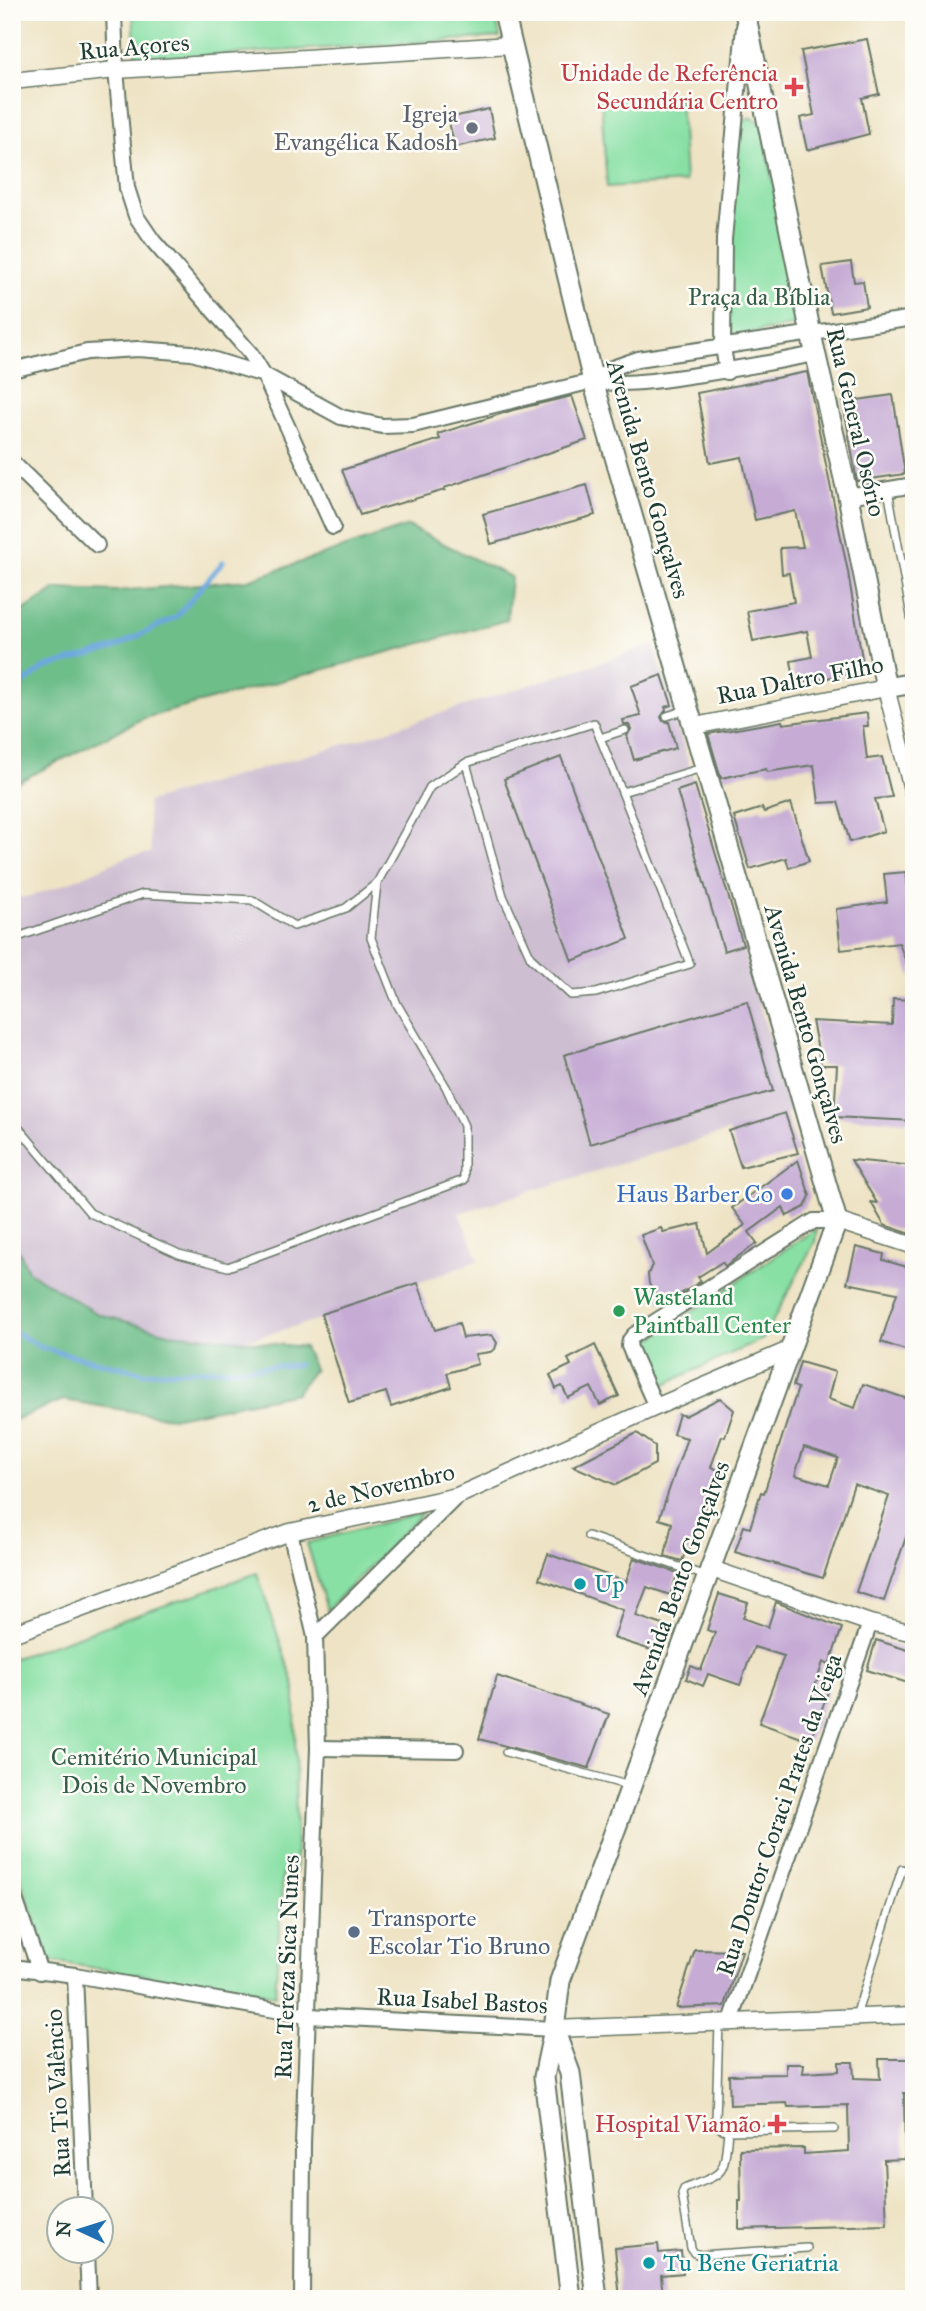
<svg xmlns="http://www.w3.org/2000/svg" width="926" height="2311" font-family="'IM FELL Great Primer',serif">
<style>
.industrial{fill:#cebed2}
.green{fill:#88e0a4;stroke:#548e6c;stroke-width:2}
.forest{fill:#6ebe8a;stroke:#467e5f;stroke-width:2}
.lines{fill:none;stroke-linecap:round;stroke-linejoin:round}
.stream{stroke:#6da8de;stroke-width:5}
.building{fill:#c6acd5;fill-rule:evenodd}
.service-casing{stroke:#677766;stroke-width:10}
.minor-casing{stroke:#677766;stroke-width:18}
.tertiary-casing{stroke:#677766;stroke-width:19}
.secondary-casing{stroke:#677766;stroke-width:23}
.service{stroke:#fff;stroke-width:7}
.minor{stroke:#fff;stroke-width:14}
.tertiary{stroke:#fff;stroke-width:16}
.secondary{stroke:#fff;stroke-width:19}
.health-dot{fill:#e0444e;stroke:#fdfcf7;stroke-width:2.5}
.worship-dot{fill:#6b7280;stroke:#fdfcf7;stroke-width:2.5}
.shop-dot{fill:#3f7fe0;stroke:#fdfcf7;stroke-width:2.5}
.leisure-dot{fill:#2e9e5b;stroke:#fdfcf7;stroke-width:2.5}
.culture-dot{fill:#0f9aa8;stroke:#fdfcf7;stroke-width:2.5}
.service-dot{fill:#5c6f8a;stroke:#fdfcf7;stroke-width:2.5}
.labels{text-anchor:middle;dominant-baseline:central;stroke-width:5;stroke-linejoin:round;paint-order:stroke}
.street-label{font-size:24px;fill:#1f3d34;stroke:#fdfcf7}
.health-label{font-size:24px;fill:#be3a42;stroke:#fdfcf7;text-anchor:end}
.worship-label{font-size:24px;fill:#5b616d;stroke:#fdfcf7;text-anchor:end}
.park-label{font-size:24px;fill:#345e4a;stroke:#fdfcf7}
.shop-label{font-size:24px;fill:#366cbe;stroke:#fdfcf7;text-anchor:end}
.leisure-label{font-size:24px;fill:#27864d;stroke:#fdfcf7;text-anchor:start}
.culture-label{font-size:24px;fill:#0d838f;stroke:#fdfcf7;text-anchor:start}
.service-label{font-size:24px;fill:#4e5e75;stroke:#fdfcf7;text-anchor:start}
</style>
<rect width="100%" height="100%" fill="#fdfcf7"/>
<filter id="ink" filterUnits="userSpaceOnUse"><feTurbulence type="fractalNoise" baseFrequency=".0143" numOctaves="2"/><feDisplacementMap in="SourceGraphic" scale="14" xChannelSelector="R" yChannelSelector="G"/><feConvolveMatrix kernelMatrix="1 2 1 2 8 2 1 2 1" color-interpolation-filters="sRGB"/></filter>
<filter id="wash" filterUnits="userSpaceOnUse"><feTurbulence type="fractalNoise" baseFrequency=".00686" numOctaves="4" result="noise"/><feDisplacementMap in="SourceGraphic" scale="28" xChannelSelector="R" yChannelSelector="G"/><feGaussianBlur stdDeviation="1.57" result="paint"/><feColorMatrix in="noise" values="0 0 0 0 0 0 0 0 0 0 0 0 0 0 0 0 0 1.4 0 .05"/><feComposite in="paint" operator="in"/></filter>
<g filter="url(#wash)">
<rect width="100%" height="100%" fill="#eee3c4"/>
<!-- industrial -->
<path class="industrial" d="M654 645 791 1112 459 1213 479 1260 328 1317 244 1341 169 1333 98 1314 29 1272 12 1237V899L31 896 63 885 129 856 151 853 147 802 342 745Z"/>
<!-- green -->
<g class="green">
<path d="M133 12H495L500 37 136 60Z"/>
<path d="M680 95 685 182 607 187 601 100Z"/>
<path d="M750 117 763 124 798 325 725 337 727 243 740 125Z"/>
<path d="M817 1228 815 1242 763 1339 663 1385 641 1346Z"/>
<path d="M423 1512 327 1610 307 1543Z"/>
<path d="M257 1573 295 1687 296 1872H283L275 1995 49 1961 12 1853V1659Z"/>
</g>
<!-- forest -->
<g class="forest">
<path d="M408 526 511 577 507 620 144 718 12 785V618L56 589 117 591 248 580Z"/>
<path d="M12 1237 29 1272 98 1314 169 1333 304 1347 314 1369 296 1393 172 1418 63 1400 12 1421Z"/>
</g>
<g class="lines">
<!-- stream -->
<g class="stream">
<path d="M12 692 44 668 114 648 176 617 223 562"/>
<path d="M12 1330 42 1348 144 1373 299 1365"/>
</g>
</g>
<g id="blocks">
<!-- building -->
<g class="building">
<path d="M867 39 879 94 862 98 869 134 807 150 800 118 814 115 801 51Z"/>
<path d="M489 109 495 138 455 147 448 118Z"/>
<path d="M851 262 854 282 863 281 867 307 831 313 822 266Z"/>
<path d="M807 372 848 572 864 671 795 684 791 661 812 657 807 631 753 641 747 611 794 602 789 573 782 574 780 548 803 547 795 511 755 520 742 457 710 463 697 393Z"/>
<path d="M893 395 905 474 857 481 843 402Z"/>
<path d="M572 396 587 440 444 488 445 490 360 515 342 470 440 439 438 434 513 410Z"/>
<path d="M587 485 595 515 491 544 483 514Z"/>
<path d="M662 675 672 705 665 707 666 710 661 717 663 721 669 722 676 748 634 760 627 736 631 729 629 725 624 724 623 720 641 716 631 686Z"/>
<path d="M867 713 868 726H863L867 759 882 757 892 797 875 799 884 831 850 842 838 802 819 803 814 765 767 772 766 769 721 778 708 734 782 721 783 724Z"/>
<path d="M561 757 629 939 572 961 504 779Z"/>
<path d="M695 785 743 945 724 951 677 791Z"/>
<path d="M791 803 809 861 789 868 786 858 750 869 734 817 762 808 764 812Z"/>
<path d="M906 872 914 934 912 979 899 943 841 950 836 909 887 902 884 874Z"/>
<path d="M893 999 914 1000V1121L834 1117 837 1065H821L812 1021 892 1025Z"/>
<path d="M747 1001 773 1091 590 1144 564 1055Z"/>
<path d="M785 1113 798 1153 741 1167 729 1131Z"/>
<path d="M798 1160 810 1196 805 1207 787 1216 783 1207 749 1232 757 1243 725 1266 722 1262 698 1277 701 1281 674 1298 672 1295 661 1302 649 1284 648 1274 652 1265 641 1235 661 1228 663 1232 700 1224 707 1253 745 1225 732 1208Z"/>
<path d="M851 1160 914 1166V1235L884 1225 871 1202 877 1203Z"/>
<path d="M856 1247 884 1254 883 1260 914 1269V1332L908 1351 881 1342 897 1293 847 1283Z"/>
<path d="M418 1283 435 1330 459 1323 463 1338 492 1335 497 1343 495 1349 490 1352 475 1354 478 1364 447 1373 451 1387 391 1407 386 1392 349 1403 321 1314Z"/>
<path d="M595 1345 619 1396 600 1405 591 1387 568 1398 562 1386 556 1389 550 1375 571 1365 568 1359Z"/>
<path d="M800 1362 835 1372 828 1399 855 1408 863 1384 914 1401V1514L884 1601 856 1592 889 1496 854 1484 823 1578 735 1552 744 1526 750 1528 761 1492 764 1493 798 1388 793 1386ZM804 1447 838 1458 829 1485 795 1475Z"/>
<path d="M720 1398 734 1410 725 1437 722 1436 711 1467 718 1470 688 1554 685 1553 682 1561 665 1556 672 1523 659 1519 687 1438 673 1434 679 1414 685 1416Z"/>
<path d="M637 1433 655 1446V1464L616 1485 573 1466Z"/>
<path d="M548 1554 626 1582 634 1558 678 1573 670 1595 647 1587 636 1616 663 1625 654 1651 614 1638 623 1610 539 1579Z"/>
<path d="M719 1594 748 1603 743 1618 768 1627 776 1602 842 1628 829 1665 823 1662 815 1687 828 1692 810 1741 759 1723 784 1656 754 1647 740 1685 708 1674 703 1686 686 1679 691 1666 701 1670 715 1633 707 1630Z"/>
<path d="M876 1640 914 1652V1685L867 1670Z"/>
<path d="M497 1676 609 1714 589 1768 479 1739Z"/>
<path d="M695 1950 742 1951 725 2006 676 2008Z"/>
<path d="M879 2059H914V2093H904L905 2159 884 2160 887 2225 739 2229V2201H741L740 2149 804 2148V2154L849 2151 848 2105 788 2107 787 2103 730 2105 729 2075 786 2074V2064H804L803 2073 839 2071V2062H853L854 2078 880 2079Z"/>
<path d="M658 2244 659 2253 681 2251 683 2273 661 2275 663 2299H620L615 2248Z"/>
</g>
</g>
</g>
<g filter="url(#ink)">
<use href="#blocks" fill-opacity="0" stroke="#677766" stroke-width="2"/>
<g class="lines">
<!-- service casing -->
<g class="service-casing">
<g id="service">
<path d="M888 490 914 632"/>
<path d="M667 716 686 710"/>
<path d="M600 738 625 730"/>
<path d="M622 792 594 723 466 763 503 896 531 958 571 995 596 993 690 964 622 792 702 768"/>
<path d="M12 939 143 894 252 900 294 926 346 908 377 883 430 787 466 763"/>
<path d="M12 1120 90 1213 179 1254 228 1267 464 1180V1126L446 1087 397 1004 371 938 377 883"/>
<path d="M588 1536 706 1576"/>
<path d="M506 1752 630 1786"/>
<path d="M856 2016 902 1869"/>
<path d="M719 2023 716 2120 720 2128 728 2131 834 2129"/>
<path d="M728 2131C723 2178 727 2171 684 2189L682 2194 691 2248 694 2253 700 2255 807 2248"/>
</g>
</g>
<!-- minor casing -->
<g class="minor-casing">
<g id="minor">
<path d="M114 12 116 70 127 188 136 216 153 241 251 354 264 375 333 527"/>
<path d="M12 370 87 352 138 349 192 353 264 375 341 417 382 426 413 425 593 381 612 368 638 359 914 318"/>
<path d="M727 372 723 347 724 239 744 27"/>
<path d="M593 381C621 385 647 382 675 378 722 372 769 363 815 354"/>
<path d="M12 462 97 545"/>
<path d="M848 496 914 485"/>
<path d="M656 1407 629 1346 630 1340 634 1335 814 1221H837"/>
<path d="M290 1532 315 1637 318 1748 303 2144 302 2299"/>
<path d="M315 1637 457 1496"/>
<path d="M318 1748 456 1750"/>
<path d="M12 1890 40 1972"/>
<path d="M12 1967 75 1975 309 2016 554 2029"/>
<path d="M75 1975 85 2210"/>
<path d="M731 2021 870 1623"/>
<path d="M87 2252 89 2299"/>
</g>
</g>
<!-- tertiary casing -->
<g class="tertiary-casing">
<g id="tertiary">
<path d="M12 81 116 70 510 45"/>
<path d="M695 726 886 688 914 797"/>
<path d="M837 1221 914 1246"/>
<path d="M709 1568 870 1623 914 1633"/>
<path d="M12 1634 290 1532 457 1496 656 1407 791 1349"/>
<path d="M554 2029 914 2015"/>
</g>
</g>
<!-- secondary casing -->
<g class="secondary-casing">
<g id="secondary">
<path d="M504 12 593 381 837 1221 560 1981 554 2029 544 2077 571 2299"/>
<path d="M745 12 811 334 848 496 886 688 914 683"/>
<path d="M554 2029 570 2073 597 2299"/>
</g>
</g>
<!-- service -->
<use href="#service" class="service"/>
<!-- minor -->
<use href="#minor" class="minor"/>
<!-- tertiary -->
<use href="#tertiary" class="tertiary"/>
<!-- secondary -->
<use href="#secondary" class="secondary"/>
</g>
</g>
<!-- markers -->
<g class="health-dot">
<path d="M790.5 76.5h7v7h7v7h-7v7h-7v-7h-7v-7h7z"/>
<path d="M773.5 2113.5h7v7h7v7h-7v7h-7v-7h-7v-7h7z"/>
</g>
<circle class="worship-dot" cx="472" cy="128" r="7"/>
<circle class="shop-dot" cx="787" cy="1194" r="7"/>
<circle class="leisure-dot" cx="619" cy="1311" r="7"/>
<g class="culture-dot">
<circle cx="580" cy="1584" r="7"/>
<circle cx="649" cy="2263" r="7"/>
</g>
<circle class="service-dot" cx="354" cy="1932" r="7"/>
<g class="labels">
<!-- street labels -->
<g class="street-label">
<text transform="translate(134 47) rotate(-5)">Rua Açores</text>
<text transform="translate(856 422) rotate(77)">Rua General Osório</text>
<text transform="translate(648 479) rotate(74)">Avenida Bento Gonçalves</text>
<text transform="translate(800 680) rotate(-11)">Rua Daltro Filho</text>
<text transform="translate(806 1024) rotate(74)">Avenida Bento Gonçalves</text>
<text transform="translate(381 1488) rotate(-13)">2 de Novembro</text>
<text transform="translate(680 1578) rotate(-70)">Avenida Bento Gonçalves</text>
<text transform="translate(779 1815) rotate(-71)">Rua Doutor Coraci Prates da Veiga</text>
<text transform="translate(287 1967) rotate(-88)">Rua Tereza Sica Nunes</text>
<text transform="translate(462 2001) rotate(3)">Rua Isabel Bastos</text>
<text transform="translate(58 2093) rotate(-93)">Rua Tio Valêncio</text>
</g>
<!-- health labels -->
<g class="health-label">
<text x="778" y="73">Unidade de Referência<tspan x="778" dy="28">Secundária Centro</tspan></text>
<text x="761" y="2124">Hospital Viamão</text>
</g>
<!-- worship labels -->
<g class="worship-label">
<text x="458" y="114">Igreja<tspan x="458" dy="28">Evangélica Kadosh</tspan></text>
</g>
<!-- park labels -->
<g class="park-label">
<text x="759" y="297">Praça da Bíblia</text>
<text x="154" y="1757">Cemitério Municipal<tspan x="154" dy="28">Dois de Novembro</tspan></text>
</g>
<!-- shop labels -->
<g class="shop-label">
<text x="773" y="1194">Haus Barber Co</text>
</g>
<!-- leisure labels -->
<g class="leisure-label">
<text x="633" y="1297">Wasteland<tspan x="633" dy="28">Paintball Center</tspan></text>
</g>
<!-- culture labels -->
<g class="culture-label">
<text x="594" y="1584">Up</text>
<text x="663" y="2263">Tu Bene Geriatria</text>
</g>
<!-- service labels -->
<g class="service-label">
<text x="368" y="1918">Transporte<tspan x="368" dy="28">Escolar Tio Bruno</tspan></text>
</g>
</g>
<!-- margin -->
<rect width="926" height="2311" fill="none" stroke="#fdfcf7" stroke-width="42"/>
<!-- north arrow -->
<g transform="translate(80 2230) rotate(274)"><circle r="33" fill="#fdfcf7" stroke="#a4b0a9" stroke-width="2"/>
<path d="M0-5L12 26L0 18L-12 26Z" fill="#1f6fb2"/>
<text y="-10" font-size="19" font-weight="bold" text-anchor="middle" fill="#1f3d34">N</text>
</g>
</svg>
